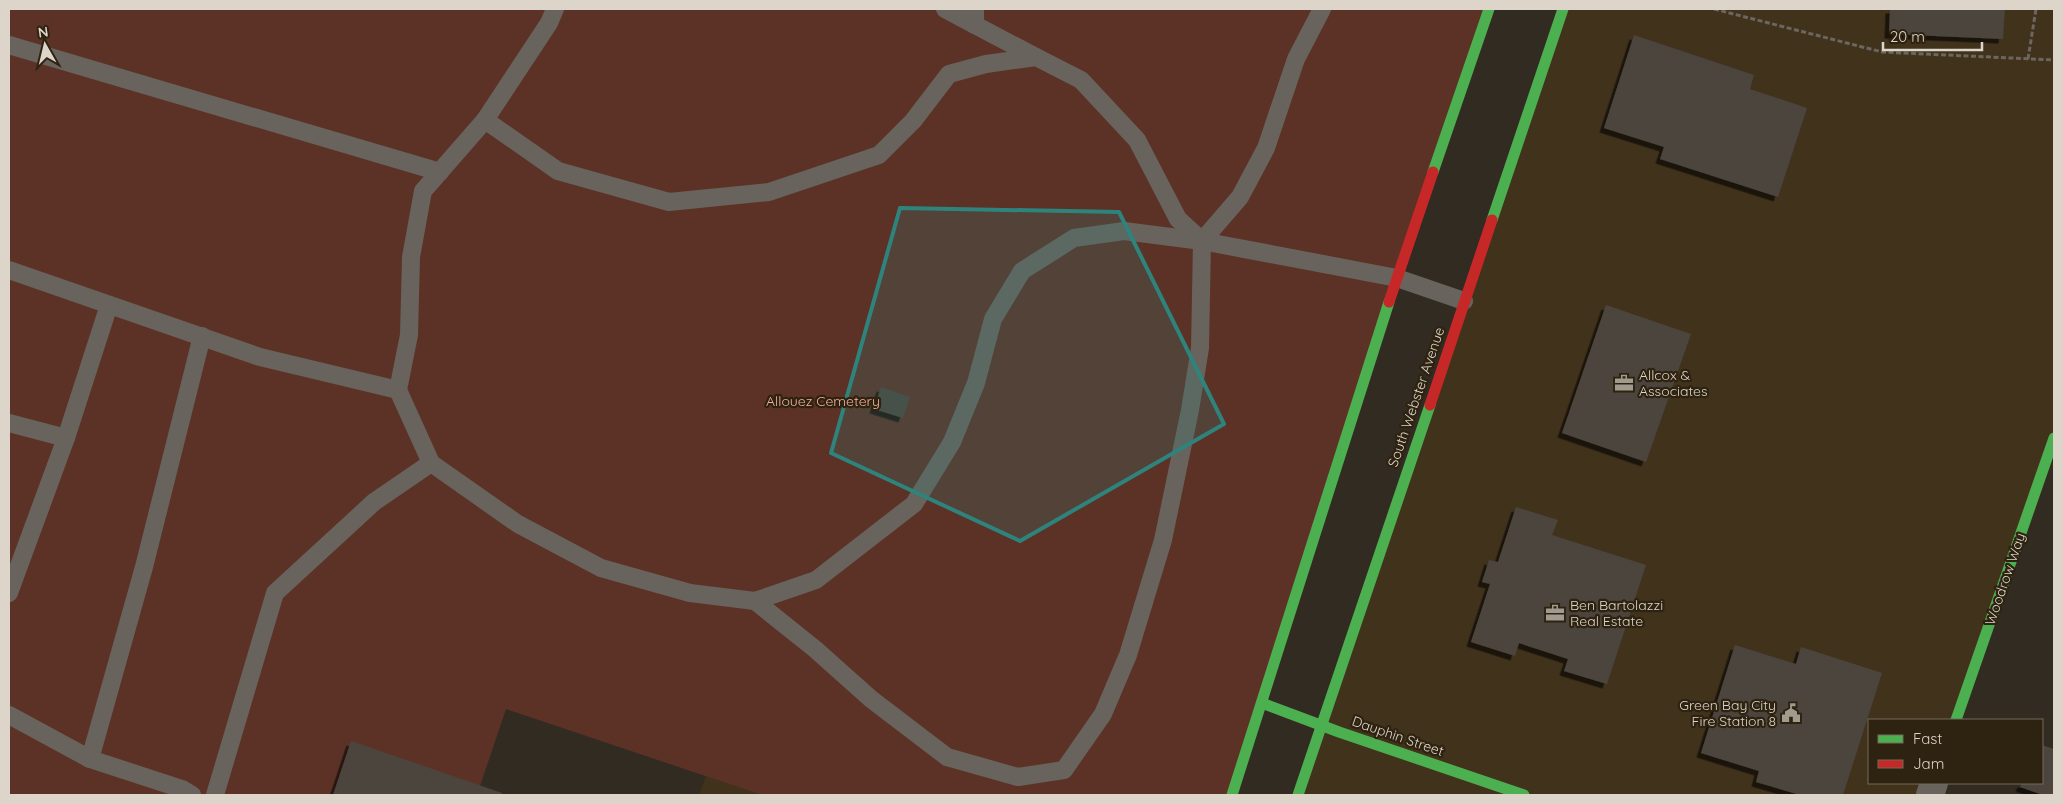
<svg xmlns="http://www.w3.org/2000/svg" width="2063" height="804" font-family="Quicksand,sans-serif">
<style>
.built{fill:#41321c}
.green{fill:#5c3226}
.building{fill:#4c453e;filter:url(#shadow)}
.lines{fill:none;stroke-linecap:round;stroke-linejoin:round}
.path{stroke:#6c665f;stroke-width:3;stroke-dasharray:5 2.5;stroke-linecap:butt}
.lane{stroke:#68635c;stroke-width:18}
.street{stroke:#68635c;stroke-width:28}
.fast{stroke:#4caf50;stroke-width:11}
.jam{stroke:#c62828;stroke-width:11}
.marked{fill:#2e847c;fill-opacity:0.2;stroke:#2e847c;stroke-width:4;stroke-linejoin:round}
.labels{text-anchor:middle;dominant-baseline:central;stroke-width:4.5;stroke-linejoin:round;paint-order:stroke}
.poi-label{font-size:14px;fill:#ddd5ca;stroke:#2e2210;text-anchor:start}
.street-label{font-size:14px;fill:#ddd5ca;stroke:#2e2210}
.park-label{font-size:14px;fill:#f6b19f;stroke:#2e2210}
</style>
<defs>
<filter id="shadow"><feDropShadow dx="-4.5" dy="4.5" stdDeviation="0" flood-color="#0009"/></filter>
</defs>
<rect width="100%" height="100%" fill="#312b21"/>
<!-- built -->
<g class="built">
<path d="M1563 9H2054V438L1956 720H1869V783H1934L1930 795H1298Z"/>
<path d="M706 776 762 795H699Z"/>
</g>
<!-- green -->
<path class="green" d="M9 9H1489L1232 795H762L506 709 477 795H9Z"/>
<!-- building -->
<g class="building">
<path d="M1890 9H2005L2003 39 1889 34Z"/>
<path d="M1634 35 1754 75 1750 89 1807 108 1778 197 1660 159 1664 147 1604 128Z"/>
<path d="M1606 305 1691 334 1646 462 1562 433Z"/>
<path d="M881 387 910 397 903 418 874 409Z"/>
<path d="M1516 507 1558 520 1552 535 1646 565 1607 684 1564 671 1568 659 1519 643 1515 656 1471 642 1490 584 1482 582 1489 560 1498 562Z"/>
<path d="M1735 645 1796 664 1801 647 1882 673 1843 795H1800L1756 782 1759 771 1701 753Z"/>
<path d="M351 741 502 793V795H333Z"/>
<path d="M2042 745 2054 749V795H2043L2020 787 2022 783H2042Z"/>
</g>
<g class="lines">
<!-- path -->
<g class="path">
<path d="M1714 9 1882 52 2054 60"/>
<path d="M2028 59 2036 9"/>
</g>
<!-- lane -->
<g class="lane">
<path d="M555 9 549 23 485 120 423 191 411 257 409 335 398 390 431 463 518 524 601 568 690 593 755 601 816 580 914 504 952 442 976 383 993 319 1022 271 1074 238 1124 231 1202 241"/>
<path d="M945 9 975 25"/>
<path d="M975 9V25L1036 57"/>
<path d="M9 45 440 172"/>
<path d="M485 120 558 171 669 202 769 192 879 155 913 121 949 74 986 64 1036 57 1081 80 1137 140 1178 219 1202 241 1397 278 1464 301"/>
<path d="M9 270 260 357 398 390"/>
<path d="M9 423 66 438"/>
<path d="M9 593 66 438 109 305"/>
<path d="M755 601 815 649 871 699 947 757 1018 777 1064 770 1103 714 1128 655 1163 540 1190 410 1200 348 1202 241 1240 197 1266 148 1296 59 1322 9"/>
<path d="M9 715 90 759 144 567 202 336"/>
<path d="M90 759 182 789 192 795"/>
<path d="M215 795 275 593 374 502 431 463"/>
</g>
<!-- street -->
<path class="street" d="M1930 795 1934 783"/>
<!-- fast -->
<g class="fast">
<path d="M1433 172 1489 9"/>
<path d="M1492 220 1563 9"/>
<path d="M1262 703 1339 732 1524 795"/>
<path d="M1956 720 2054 438"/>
<path d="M1232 795 1389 302"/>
<path d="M1298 795 1430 405"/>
</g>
<!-- jam -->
<g class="jam">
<path d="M1389 302 1433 172"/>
<path d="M1430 405 1492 220"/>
</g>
</g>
<!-- marked area -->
<path class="marked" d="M900 208 1119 212 1224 424 1020 541 831 453Z"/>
<!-- icons -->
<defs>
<g id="office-bare" transform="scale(1.5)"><path d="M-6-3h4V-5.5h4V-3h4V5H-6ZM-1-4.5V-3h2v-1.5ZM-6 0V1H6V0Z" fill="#a19a8f" stroke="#2e2210" stroke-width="2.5" paint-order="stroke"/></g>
<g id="civic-bare" transform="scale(1.5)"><path d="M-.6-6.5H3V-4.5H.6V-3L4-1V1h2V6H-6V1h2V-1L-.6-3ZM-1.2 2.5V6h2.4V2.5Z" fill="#a19a8f" stroke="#2e2210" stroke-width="2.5" paint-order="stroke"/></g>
</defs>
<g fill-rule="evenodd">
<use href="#office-bare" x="1624" y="383"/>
<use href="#office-bare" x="1555" y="613"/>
<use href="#civic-bare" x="1791" y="713"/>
</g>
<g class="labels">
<!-- poi labels -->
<g class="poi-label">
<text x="1639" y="375">Allcox &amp;<tspan x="1639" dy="16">Associates</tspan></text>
<text x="1570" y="605">Ben Bartolazzi<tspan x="1570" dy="16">Real Estate</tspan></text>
<text x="1776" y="705" text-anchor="end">Green Bay City<tspan x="1776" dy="16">Fire Station 8</tspan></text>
</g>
<!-- street labels -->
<g class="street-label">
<text transform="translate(1416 397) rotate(-71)">South Webster Avenue</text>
<text transform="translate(2005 579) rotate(-71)">Woodrow Way</text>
<text transform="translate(1398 736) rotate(19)">Dauphin Street</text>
</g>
<!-- park labels -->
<g class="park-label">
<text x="823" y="401">Allouez Cemetery</text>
</g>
</g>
<!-- border -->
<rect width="2063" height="804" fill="none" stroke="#ddd5ca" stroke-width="20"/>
<!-- legend -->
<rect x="1868" y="719" width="175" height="65" fill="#2e2210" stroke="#746a5a"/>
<rect x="1878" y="735" width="25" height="8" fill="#4caf50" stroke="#746a5a"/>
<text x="1913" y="744" font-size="15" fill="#ddd5ca">Fast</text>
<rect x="1878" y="760" width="25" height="8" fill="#c62828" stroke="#746a5a"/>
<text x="1913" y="769" font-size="15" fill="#ddd5ca">Jam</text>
<!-- north arrow -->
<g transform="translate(45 45) rotate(352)" stroke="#2e2210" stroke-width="4" paint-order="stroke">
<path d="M0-4L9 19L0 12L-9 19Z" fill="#ddd5ca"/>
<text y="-8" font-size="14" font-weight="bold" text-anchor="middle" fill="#ddd5ca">N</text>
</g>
<!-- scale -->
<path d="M1883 42v8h99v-8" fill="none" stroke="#ddd5ca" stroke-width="2.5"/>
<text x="1890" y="42" font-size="15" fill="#ddd5ca" stroke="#2e2210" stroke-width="4" paint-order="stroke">20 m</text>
</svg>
